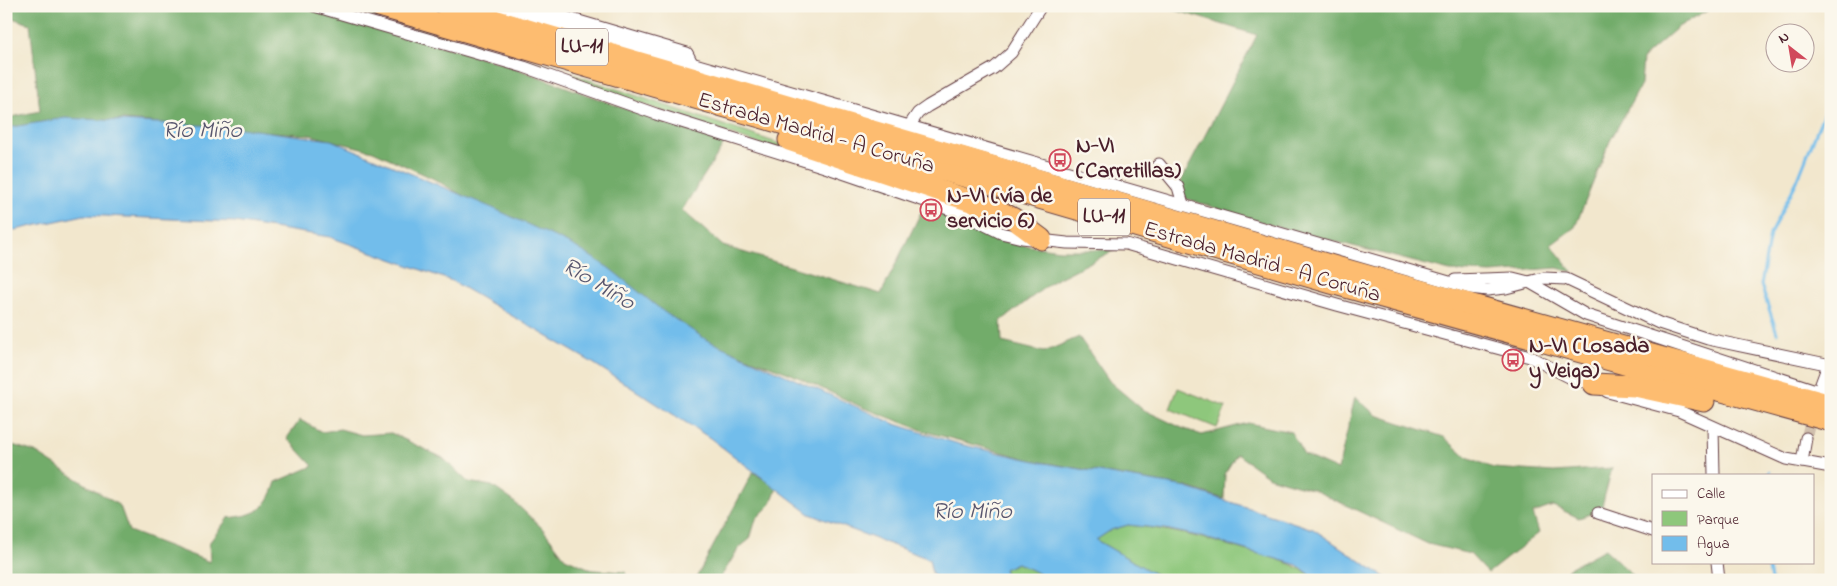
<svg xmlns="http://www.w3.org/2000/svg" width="1837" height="586" font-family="'Indie Flower',sans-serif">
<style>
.green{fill:#8ec77b;stroke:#6c7353}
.forest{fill:#72ac6b;stroke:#5e664b}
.water{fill:#72bdeb;stroke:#5e6e8b}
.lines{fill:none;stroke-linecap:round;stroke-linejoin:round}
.stream{stroke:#72bdeb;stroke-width:3}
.street-tunnel{stroke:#d0bfad;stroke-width:11;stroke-dasharray:11 5.5;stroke-linecap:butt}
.street-casing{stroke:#633d43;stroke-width:13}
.highway-casing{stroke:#633d43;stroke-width:23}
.street{stroke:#fff;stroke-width:11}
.highway{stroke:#fdbc6f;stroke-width:21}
.labels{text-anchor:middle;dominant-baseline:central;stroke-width:5;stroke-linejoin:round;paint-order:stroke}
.shield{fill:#fbf7ec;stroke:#7f6065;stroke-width:1}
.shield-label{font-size:21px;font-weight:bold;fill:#4a1f2b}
.street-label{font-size:22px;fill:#4a1f2b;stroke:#fbf7ec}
.poi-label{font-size:22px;font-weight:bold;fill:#4a1f2b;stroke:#fbf7ec;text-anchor:start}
.water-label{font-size:24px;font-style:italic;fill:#58566e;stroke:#fbf7ec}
</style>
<rect width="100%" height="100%" fill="#fbf7ec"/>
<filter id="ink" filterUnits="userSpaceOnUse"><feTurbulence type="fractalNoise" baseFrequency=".02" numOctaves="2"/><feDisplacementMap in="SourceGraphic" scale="10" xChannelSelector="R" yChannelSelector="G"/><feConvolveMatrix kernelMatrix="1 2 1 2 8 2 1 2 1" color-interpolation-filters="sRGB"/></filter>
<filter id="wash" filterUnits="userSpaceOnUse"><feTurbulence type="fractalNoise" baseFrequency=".0096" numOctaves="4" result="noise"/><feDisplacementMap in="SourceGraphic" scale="20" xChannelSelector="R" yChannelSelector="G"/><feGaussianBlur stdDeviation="1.12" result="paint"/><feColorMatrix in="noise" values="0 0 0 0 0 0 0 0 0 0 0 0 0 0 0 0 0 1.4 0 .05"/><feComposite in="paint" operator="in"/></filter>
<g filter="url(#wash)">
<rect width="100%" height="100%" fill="#f2e7cd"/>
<!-- green -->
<g class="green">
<path d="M336 6H345L515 55 843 165 986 210 1019 229 1010 231 976 216 699 124 499 54Z"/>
<path d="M1178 388 1226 407 1217 428 1170 409Z"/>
<path d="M1128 525C1169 529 1205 538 1244 550 1274 558 1293 562 1318 580H1165L1096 540 1111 530Z"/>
<path d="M1017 563 1052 580H1008L1004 569Z"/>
</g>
<!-- forest -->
<g class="forest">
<path d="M6 6H306L504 64 669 125 726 141 682 210 723 246 881 294 923 208 950 214 1015 244 1060 250H1115L1053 281 1001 321 1002 342 1044 352 1079 337 1110 382 1142 409 1182 428 1202 435 1248 423 1291 432 1304 455 1338 470 1355 397 1376 415 1444 437 1465 456 1493 468 1554 472 1612 468 1601 510 1579 518 1553 506 1533 513 1539 533 1488 573 1470 554 1428 544 1314 490 1269 477 1237 454 1225 473 1224 499 1187 487 1035 461 927 432 864 408 791 374 704 341 611 282 434 179 373 151 310 135 123 120 60 126 6 142V118L40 111 30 24 6 16Z"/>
<path d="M1162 6H1716L1678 27 1643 58 1641 85 1610 141 1575 227 1551 245 1573 272 1557 268 1491 273 1450 271 1271 225 1174 195 1257 35Z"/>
<path d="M300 420 322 432 340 429 362 435 391 433 443 458 468 482 492 486 512 500 542 528 565 558 593 570 625 572 628 580H6V443L35 452 120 506 129 531 210 562 209 543 228 518C256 515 267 510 276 482L313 466 287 438Z"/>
<path d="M753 472 777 488 770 505 756 519 750 539 739 548 719 580H695Z"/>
<path d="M1605 549 1638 580H1557L1571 567Z"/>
</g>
<!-- water -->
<path class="water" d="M65 118 233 127 331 140 495 209 574 246 609 268 664 312 707 340 895 424 959 444 1045 463 1181 486 1313 529 1389 580H1318L1297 565 1198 536 1165 529 1128 525 1111 530 1096 540 1165 580H1052L1017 563 1004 569 1008 580H941L932 574 929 559 810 514 710 438 593 363 452 281 330 237 235 222 84 215 6 232V128Z"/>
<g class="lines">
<!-- stream -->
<g class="stream">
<path d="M1826 107 1831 95"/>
<path d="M1777 333 1761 285 1770 234 1797 181 1824 113"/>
<path d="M1769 475V472"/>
<path d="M1768 562 1771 580"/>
</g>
</g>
</g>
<g filter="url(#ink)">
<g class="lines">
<!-- street-tunnel -->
<path class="street-tunnel" d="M1806 438 1813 412"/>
<!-- street casing -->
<g class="street-casing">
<g id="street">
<path d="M314 6 524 67 656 114 828 168 963 214 1001 233 1022 238 1067 243 1126 244 1337 305 1530 357 1575 380 1594 384 1608 392 1679 411 1786 459 1831 467"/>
<path d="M494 6 1470 288 1487 290 1506 288 1544 278 1566 279 1659 323 1708 339 1831 365"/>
<path d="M528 6 687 53 692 63"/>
<path d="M909 126 918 113 928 106 994 68 1011 53 1041 6"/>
<path d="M1159 164 1178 187 1183 204"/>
<path d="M1455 280 1513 278 1529 282 1586 315 1825 393"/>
<path d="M1821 384 1828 365"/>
<path d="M1713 427 1714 475"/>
<path d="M1802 462 1806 438"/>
<path d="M1598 513 1653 531"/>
<path d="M1717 562 1719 580"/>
</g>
</g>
<!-- highway casing -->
<g class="highway-casing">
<g id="highway">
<path d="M379 6 1331 283 1831 421"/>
<path d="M446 6 1333 266 1831 405"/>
<path d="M789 140 995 209 1014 219 1041 239"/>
<path d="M1594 384 1635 386 1704 401"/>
</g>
</g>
<!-- street -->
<use href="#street" class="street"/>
<!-- highway -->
<use href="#highway" class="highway"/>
</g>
</g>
<!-- icons -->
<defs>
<g id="bus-ring" transform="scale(1.125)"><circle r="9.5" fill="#fbf7ec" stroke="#d1495b" stroke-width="1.5"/><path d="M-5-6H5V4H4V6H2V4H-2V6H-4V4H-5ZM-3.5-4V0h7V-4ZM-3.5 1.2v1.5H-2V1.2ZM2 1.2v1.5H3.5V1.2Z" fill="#d1495b"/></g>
</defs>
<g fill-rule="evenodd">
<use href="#bus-ring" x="1060" y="160"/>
<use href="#bus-ring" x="931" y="210"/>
<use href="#bus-ring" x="1513" y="360"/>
</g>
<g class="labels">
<!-- shield labels -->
<g class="shield">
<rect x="556" y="28.5" width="52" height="37" rx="4"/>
<rect x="1078" y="198.5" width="52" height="37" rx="4"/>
</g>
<g class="shield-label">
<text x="582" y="47">LU-11</text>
<text x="1104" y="217">LU-11</text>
</g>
<!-- street labels -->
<g class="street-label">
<text transform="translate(816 134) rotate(16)">Estrada Madrid - A Coruña</text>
<text transform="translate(1262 263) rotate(16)">Estrada Madrid - A Coruña</text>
</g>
<!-- poi labels -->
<g class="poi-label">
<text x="1076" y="147">N-VI<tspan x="1076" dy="25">(Carretillas)</tspan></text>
<text x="947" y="197">N-VI (vía de<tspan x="947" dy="25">servicio 6)</tspan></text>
<text x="1529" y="347">N-VI (Losada<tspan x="1529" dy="25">y Veiga)</tspan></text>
</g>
<!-- water labels -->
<g class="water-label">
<text x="202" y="131">Río Miño</text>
<text transform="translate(598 285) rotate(31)">Río Miño</text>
<text x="972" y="512">Río Miño</text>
</g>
</g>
<!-- margin -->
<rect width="1837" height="586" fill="none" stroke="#fbf7ec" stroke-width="25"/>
<!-- legend -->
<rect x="1652" y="474" width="162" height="90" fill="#fbf7ec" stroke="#b4a19f"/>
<rect x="1662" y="490" width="25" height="8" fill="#ffffff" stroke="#b4a19f"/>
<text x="1697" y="498" font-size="15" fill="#4a1f2b">Calle</text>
<rect x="1662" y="511" width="25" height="15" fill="#8ec77b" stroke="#b4a19f"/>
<text x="1697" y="524" font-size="15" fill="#4a1f2b">Parque</text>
<rect x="1662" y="536" width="25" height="15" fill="#72bdeb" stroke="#b4a19f"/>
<text x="1697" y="548" font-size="15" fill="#4a1f2b">Agua</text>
<!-- north arrow -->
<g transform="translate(1790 48) rotate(329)"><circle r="24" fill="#fbf7ec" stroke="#b4a19f"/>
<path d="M0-4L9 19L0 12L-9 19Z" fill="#d1495b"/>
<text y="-8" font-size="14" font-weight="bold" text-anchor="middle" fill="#4a1f2b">N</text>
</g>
</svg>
